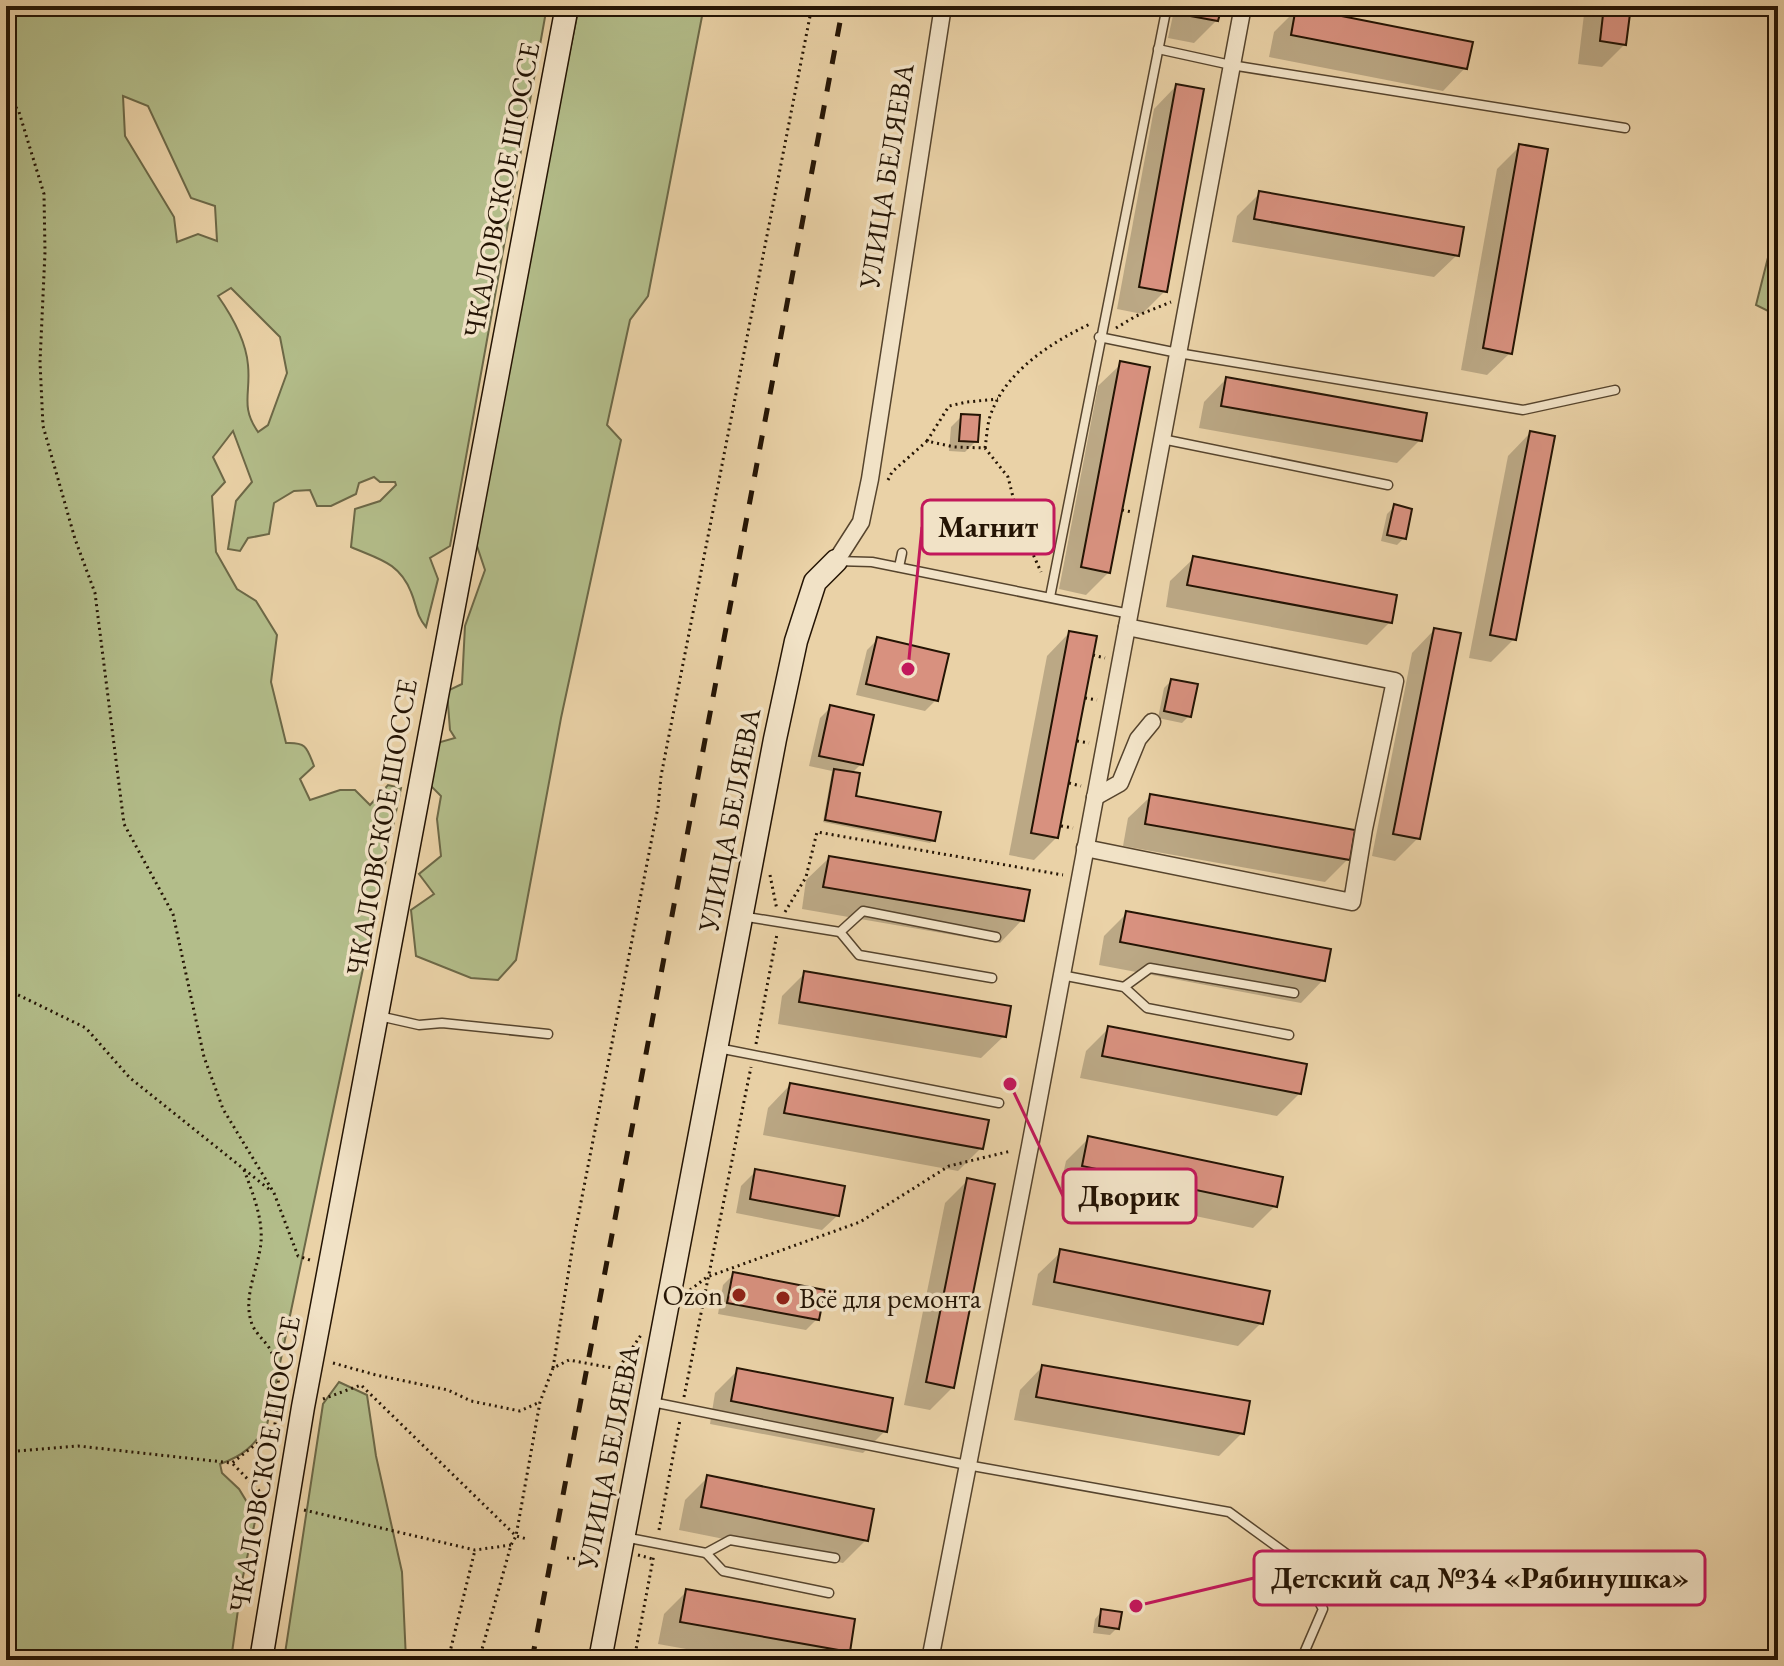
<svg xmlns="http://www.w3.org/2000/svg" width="1784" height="1666" font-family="'EB Garamond',serif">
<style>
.green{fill:#b3bd8a;stroke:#6c6847;stroke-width:2;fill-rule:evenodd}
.shadow{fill:#0003}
.building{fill:#d8917f;stroke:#241404;stroke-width:2}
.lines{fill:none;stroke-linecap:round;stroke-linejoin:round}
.lane-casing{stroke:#56442d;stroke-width:11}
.street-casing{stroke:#56442d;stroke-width:19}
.secondary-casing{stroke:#241404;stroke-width:25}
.path{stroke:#241404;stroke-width:3;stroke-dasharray:2 4;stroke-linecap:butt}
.lane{stroke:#f1e2c6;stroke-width:8}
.street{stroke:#f1e2c6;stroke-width:16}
.secondary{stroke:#f1e2c6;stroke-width:22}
.rail{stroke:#241404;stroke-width:5;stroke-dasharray:14 14;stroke-linecap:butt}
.poi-dot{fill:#8f2418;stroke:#f1e2c6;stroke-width:3}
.labels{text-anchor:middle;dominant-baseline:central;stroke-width:7;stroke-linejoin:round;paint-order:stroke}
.street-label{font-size:28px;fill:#241404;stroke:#f1e2c6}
.poi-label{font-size:28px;fill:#241404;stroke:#f1e2c6;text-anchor:end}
.leader{fill:none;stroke:#c2185b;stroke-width:3}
.callout-dot{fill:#c2185b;stroke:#f1e2c6;stroke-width:3}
.callout{fill:#f1e2c6;stroke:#c2185b;stroke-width:3}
.callout-label{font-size:30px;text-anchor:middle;font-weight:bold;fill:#241404}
</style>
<rect width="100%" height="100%" fill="#ead2a7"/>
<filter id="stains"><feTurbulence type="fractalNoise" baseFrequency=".0025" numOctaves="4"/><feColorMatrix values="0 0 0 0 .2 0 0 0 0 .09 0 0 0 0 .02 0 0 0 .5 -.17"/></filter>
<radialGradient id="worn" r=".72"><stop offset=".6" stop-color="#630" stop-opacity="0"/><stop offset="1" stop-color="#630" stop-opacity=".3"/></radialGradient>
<!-- green -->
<g class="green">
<path d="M6 6H547L450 546 430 558 438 579 426 627C416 615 417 606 411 592 399 562 378 559 351 547L355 509 380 501 396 485 395 482H380L374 477 359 483 356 494 331 506H317L310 490 294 491 274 503 269 534 248 538 240 551 228 549 236 501 252 482 233 431 213 457 225 482 212 496 216 552 237 589 256 601 277 635 271 682 286 743C307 742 307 748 314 766L300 779 310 800 340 790H355L370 805 388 785 401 788 267 1425C254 1446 243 1456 220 1464L222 1473 239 1489 256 1517 242 1581 231 1660H6ZM123 96 148 106 191 198 215 206 217 241 198 234 177 242 174 217 125 136ZM231 288 280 337 287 373 268 425 258 432C240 406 251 394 248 365 246 341 232 316 218 296Z"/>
<path d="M579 6H704L648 296 630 320 607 425 621 440 561 718 516 960 498 980 471 978 416 956 411 910 434 894 419 874 441 856 437 819 441 796 429 784 437 743 455 738 450 730 447 691 462 684 465 626 485 570 475 540 497 412Z"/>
<path d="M1778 218V316L1756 305Z"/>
<path d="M339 1382 367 1395 376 1456 402 1572 406 1660H284L323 1404Z"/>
</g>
<!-- shadow -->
<g class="shadow">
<path d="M1175 6H1220L1217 20 1194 43 1168 38Z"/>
<path d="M1585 6H1629L1625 44 1602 67 1578 64Z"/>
<path d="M1297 9 1465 68 1443 91 1269 57 1274 32Z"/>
<path d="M1176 86 1165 291 1142 314 1117 309 1154 109Z"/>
<path d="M1520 146 1510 353 1487 375 1461 370 1497 169Z"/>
<path d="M1260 193 1457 255 1434 277 1232 242 1237 216Z"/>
<path d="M1121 364 1109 572 1086 595 1059 589 1098 386Z"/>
<path d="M1226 379 1420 440 1397 463 1199 428 1204 402Z"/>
<path d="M962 416 976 441 965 452 949 451 951 427Z"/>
<path d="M1530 433 1514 639 1491 662 1469 658 1508 456Z"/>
<path d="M1394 507 1404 538 1397 545 1381 541 1387 514Z"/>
<path d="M1193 559 1390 622 1367 645 1166 607 1170 581Z"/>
<path d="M1434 630 1418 838 1395 861 1372 856 1412 653Z"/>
<path d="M1069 633 1057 837 1034 860 1009 855 1047 656Z"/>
<path d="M878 639 936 700 925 711 856 695 867 650Z"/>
<path d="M1171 681 1189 716 1182 723 1158 718 1164 688Z"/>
<path d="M831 707 861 764 851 774 853 797 933 840 930 843 823 822 832 771 809 766 820 718Z"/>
<path d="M1151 796 1348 859 1325 882 1123 846 1128 818Z"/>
<path d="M829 858 1022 920 1000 943 802 909 806 880Z"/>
<path d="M1127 913 1323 980 1301 1003 1099 965 1104 936Z"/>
<path d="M805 973 1004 1036 981 1058 778 1024 782 996Z"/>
<path d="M1109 1028 1300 1093 1277 1116 1080 1078 1086 1051Z"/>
<path d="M790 1085 981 1148 958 1171 763 1135 768 1108Z"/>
<path d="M1089 1138 1275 1206 1253 1228 1060 1188 1066 1161Z"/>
<path d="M756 1171 838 1215 822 1230 736 1213 741 1186Z"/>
<path d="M968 1180 953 1387 930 1410 904 1405 945 1203Z"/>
<path d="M1061 1252 1261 1323 1238 1346 1032 1305 1038 1274Z"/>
<path d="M734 1274 817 1319 806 1330 718 1314 723 1285Z"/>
<path d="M1042 1367 1242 1433 1219 1456 1014 1420 1020 1390Z"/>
<path d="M738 1370 885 1431 863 1453 710 1424 715 1393Z"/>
<path d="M708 1477 866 1540 843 1563 679 1530 685 1500Z"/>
<path d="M687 1591 848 1651 839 1660H748L658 1644 664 1614Z"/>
<path d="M1102 1611 1117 1628 1110 1635 1093 1633 1095 1619Z"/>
</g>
<!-- building -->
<g class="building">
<path d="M1192 6H1222L1218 21 1190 16Z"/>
<path d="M1604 6H1631L1626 45 1600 41Z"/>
<path d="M1296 7 1473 42 1467 69 1291 35Z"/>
<path d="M1176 84 1204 89 1167 292 1139 287Z"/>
<path d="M1519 144 1548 149 1512 354 1483 348Z"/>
<path d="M1259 191 1464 227 1459 256 1254 219Z"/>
<path d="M1120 361 1150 367 1110 573 1081 567Z"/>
<path d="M1226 377 1427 413 1422 441 1221 406Z"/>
<path d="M961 414 980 415 978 442 959 441Z"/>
<path d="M1530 431 1555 436 1516 640 1490 635Z"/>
<path d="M1394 504 1412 509 1406 539 1387 535Z"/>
<path d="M1193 556 1397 595 1392 623 1187 585Z"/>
<path d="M1434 628 1461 633 1420 839 1393 834Z"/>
<path d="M1069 631 1097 636 1058 838 1031 833Z"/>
<path d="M877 637 949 654 938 701 866 684Z"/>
<path d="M1171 679 1198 684 1191 717 1164 711Z"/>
<path d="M830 705 874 715 863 765 819 756Z"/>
<path d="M834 769 860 773 856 796 941 812 935 841 825 820Z"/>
<path d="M1150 794 1355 830 1350 860 1145 824Z"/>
<path d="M829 856 1030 890 1024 921 823 887Z"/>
<path d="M1126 911 1331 949 1325 981 1120 942Z"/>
<path d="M804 971 1011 1006 1006 1037 799 1002Z"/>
<path d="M1108 1026 1307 1064 1301 1094 1102 1056Z"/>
<path d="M790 1083 989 1120 983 1149 784 1113Z"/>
<path d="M1088 1136 1283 1177 1277 1207 1082 1166Z"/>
<path d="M755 1169 845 1186 839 1216 750 1199Z"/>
<path d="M967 1178 995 1184 954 1388 926 1382Z"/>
<path d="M1060 1249 1270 1291 1263 1324 1054 1282Z"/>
<path d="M733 1272 825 1290 819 1320 727 1303Z"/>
<path d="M1042 1365 1250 1401 1244 1434 1036 1397Z"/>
<path d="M737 1368 893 1398 887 1432 731 1401Z"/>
<path d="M707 1475 874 1509 868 1541 701 1507Z"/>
<path d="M686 1589 855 1619 850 1652 680 1622Z"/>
<path d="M1101 1609 1122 1612 1119 1629 1099 1626Z"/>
<path d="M877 1651 910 1658 909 1660H875Z"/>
</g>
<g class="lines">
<!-- lane casing -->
<g class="lane-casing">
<g id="lane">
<path d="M1158 49 1231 65 1625 128"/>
<path d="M1099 337 1178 353 1523 410 1615 390"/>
<path d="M1162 439 1388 485"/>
<path d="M836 561 872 562 1130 614"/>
<path d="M899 567 902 553"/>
<path d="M1050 597 1167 6"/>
<path d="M741 916 840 932 863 911 996 937"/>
<path d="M840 932 859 955 992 978"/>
<path d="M1061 975 1124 987 1147 1008 1289 1035"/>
<path d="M1124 987 1150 968 1294 993"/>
<path d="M379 1016 419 1025 442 1023 548 1034"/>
<path d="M718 1048 999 1103"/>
<path d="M652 1402 967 1465 1229 1512 1295 1560 1323 1609 1301 1660"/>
<path d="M624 1537 706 1553 730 1540 835 1558"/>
<path d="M706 1553 723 1571 829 1593"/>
</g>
</g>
<!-- street casing -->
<g class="street-casing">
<g id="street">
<path d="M836 561 861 522 870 479 943 6"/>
<path d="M1095 797 1120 783 1138 739 1152 722"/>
<path d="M1085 848 1352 902 1364 829 1395 681 1127 627"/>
<path d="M930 1660 1030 1146 1243 6"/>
</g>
</g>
<!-- secondary casing -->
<g class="secondary-casing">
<g id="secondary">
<path d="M261 1660 303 1407 567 6"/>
<path d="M600 1660 775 739 796 641 815 582 836 561"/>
</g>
</g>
<!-- path -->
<g class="path">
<path d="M6 92 19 112 44 194 45 252 40 362 43 426 75 539 95 593 124 824 173 914 204 1057 223 1109 274 1193 298 1256 310 1260"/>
<path d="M1116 328 1136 316 1171 302"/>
<path d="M927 441 949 406 967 402 998 399"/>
<path d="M985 448C987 436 987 422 992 411 1008 370 1052 342 1090 324"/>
<path d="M888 480 892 472 927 441 954 447 985 448 1008 477 1020 525 1041 572"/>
<path d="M1122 510 1132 512"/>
<path d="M1093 655 1105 658"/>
<path d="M1085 698 1097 700"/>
<path d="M1077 741 1089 743"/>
<path d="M744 762 751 733 755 734"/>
<path d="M1069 783 1081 786"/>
<path d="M1061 826 1073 828"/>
<path d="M770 875 777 910"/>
<path d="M785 912 806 877 817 832 1063 875"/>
<path d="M6 983 10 991 86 1028 130 1078 270 1190"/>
<path d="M756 1044 777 934"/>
<path d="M244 1170C252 1191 263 1218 261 1242 259 1267 243 1295 251 1321 254 1333 266 1341 271 1351 283 1376 278 1404 274 1430"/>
<path d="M690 1290 707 1277 860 1222 949 1166 1011 1151"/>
<path d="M333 1363 376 1375 448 1390 471 1401 520 1411 540 1402"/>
<path d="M553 1368 574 1238 658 807 661 776 812 6"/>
<path d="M684 1397 751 1067"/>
<path d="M323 1399 361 1385 516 1536 527 1539"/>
<path d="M6 1452 78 1446 232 1463 279 1426"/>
<path d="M233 1464 266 1498"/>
<path d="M304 1510 475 1550 511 1545"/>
<path d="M659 1530 680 1420"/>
<path d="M638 1555 653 1559"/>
<path d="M567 1558 579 1559 599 1554"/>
<path d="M448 1660 475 1550"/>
<path d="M479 1660 511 1545 516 1536 540 1402 553 1368 569 1360 618 1369 641 1335"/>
<path d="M634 1660 654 1554"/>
</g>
<!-- lane -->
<use href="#lane" class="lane"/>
<!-- street -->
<use href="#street" class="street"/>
<!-- secondary -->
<use href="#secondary" class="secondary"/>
<!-- rail -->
<path class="rail" d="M532 1660 843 6"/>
</g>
<!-- markers -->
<g class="poi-dot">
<circle cx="739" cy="1295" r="8"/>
<circle cx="783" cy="1298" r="8"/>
</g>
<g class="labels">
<!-- street labels -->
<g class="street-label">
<text transform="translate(886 176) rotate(-81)">УЛИЦА БЕЛЯЕВА</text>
<text transform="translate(501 190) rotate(-79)">ЧКАЛОВСКОЕ ШОССЕ</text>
<text transform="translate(729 820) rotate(-79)">УЛИЦА БЕЛЯЕВА</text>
<text transform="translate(381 827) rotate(-80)">ЧКАЛОВСКОЕ ШОССЕ</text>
<text transform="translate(608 1457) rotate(-79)">УЛИЦА БЕЛЯЕВА</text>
<text transform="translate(264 1464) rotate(-80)">ЧКАЛОВСКОЕ ШОССЕ</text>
</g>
<!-- poi labels -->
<g class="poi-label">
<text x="723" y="1295">Ozon</text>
<text x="799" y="1298" text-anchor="start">Всё для ремонта</text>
</g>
</g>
<!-- callouts -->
<path class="leader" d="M908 669L922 527M1010 1084L1063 1196M1136 1606L1254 1578"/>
<g class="callout-dot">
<circle cx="908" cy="669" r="8"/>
<circle cx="1010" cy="1084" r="8"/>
<circle cx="1136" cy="1606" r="8"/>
</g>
<g class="callout">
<rect x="922" y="500" width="132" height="54" rx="8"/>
<rect x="1063" y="1169" width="133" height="54" rx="8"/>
<rect x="1254" y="1551" width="451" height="54" rx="8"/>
</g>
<g class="callout-label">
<text x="988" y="537">Магнит</text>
<text x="1129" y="1206">Дворик</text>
<text x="1480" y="1588">Детский сад №34 «Рябинушка»</text>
</g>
<!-- margin -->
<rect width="1784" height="1666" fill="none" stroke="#ead2a7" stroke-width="32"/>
<rect x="8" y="8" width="1768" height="1650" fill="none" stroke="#241404" stroke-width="4"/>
<rect x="16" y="16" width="1752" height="1634" fill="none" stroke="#241404" stroke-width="2"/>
<rect width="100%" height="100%" filter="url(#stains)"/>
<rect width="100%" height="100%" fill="url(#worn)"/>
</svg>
